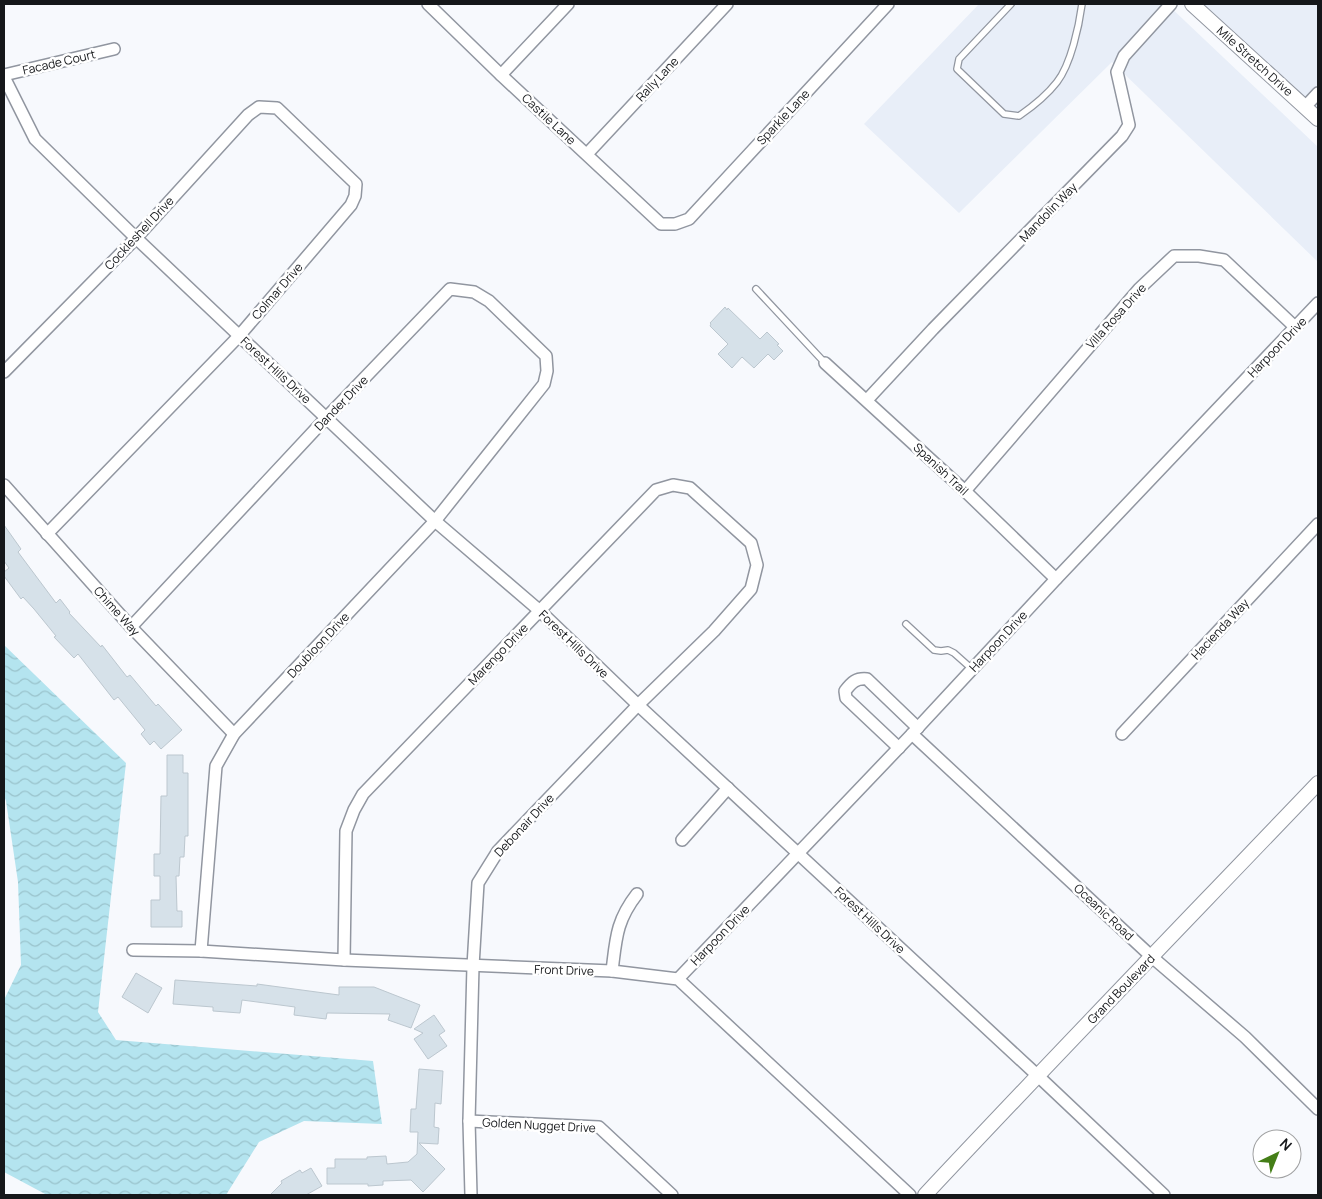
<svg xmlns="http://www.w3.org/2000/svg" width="1322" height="1199" font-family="Manrope,sans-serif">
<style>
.built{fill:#e8eef8}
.water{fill:url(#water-waves)}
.building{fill:#d6e1e9;stroke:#bcc7cf}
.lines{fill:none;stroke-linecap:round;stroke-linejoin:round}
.service-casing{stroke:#9196a0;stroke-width:8}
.minor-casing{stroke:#9196a0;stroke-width:14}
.tertiary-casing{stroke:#9196a0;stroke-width:16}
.service{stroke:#fff;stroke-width:5.5}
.minor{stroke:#fff;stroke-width:11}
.tertiary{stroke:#fff;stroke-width:14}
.labels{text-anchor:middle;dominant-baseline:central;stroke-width:5;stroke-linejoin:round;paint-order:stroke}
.street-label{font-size:12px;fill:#15171a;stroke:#fff}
</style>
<defs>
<pattern id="water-waves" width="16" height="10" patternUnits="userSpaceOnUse" patternTransform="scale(1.25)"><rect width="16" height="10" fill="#b4e4ef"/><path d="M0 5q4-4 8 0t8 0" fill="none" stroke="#9ac3cc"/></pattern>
</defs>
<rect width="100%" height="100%" fill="#f7f9fd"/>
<!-- built -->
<g class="built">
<path d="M979 4H1167L1318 147V262L1112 62 959 213 864 124Z"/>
<path d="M1203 4H1318V109L1310 101Z"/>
</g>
<!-- water -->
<path class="water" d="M4 645 126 763 98 1012 116 1040 373 1061 382 1124 304 1121 259 1142 226 1195H47L4 1172V1000L21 965 18 882 6 801 4 796Z"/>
<!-- building -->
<g class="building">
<path d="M725 307 727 310 728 308 760 339 767 332 779 344 777 345 783 351 774 360 768 354 754 368 742 357 732 368 718 354 728 344 710 326 711 324 710 323Z"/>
<path d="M4 525 21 549 18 552 56 603 60 599 70 612 69 613 101 647 102 645 127 677 130 675 156 706 158 704 182 730 161 749 154 741 150 745 141 734 145 730 118 697 114 700 78 654 74 658 54 637 56 636 34 609 23 597 21 599 4 576V572L9 568 4 561Z"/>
<path d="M167 755H183V773H188V836H185L184 857H180L179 876H176L177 911H182V927H151V900H160V876H154V854H160L161 796H167Z"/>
<path d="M136 973 162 988 148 1013 122 997Z"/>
<path d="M175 980 257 986V984L339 995V987H374L420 1005 411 1028 388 1020 390 1014 327 1013 326 1019 294 1015 295 1007 242 1000 240 1013 213 1011V1007L173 1004Z"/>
<path d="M434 1015 445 1031 439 1035 447 1046 428 1059 414 1039 423 1033 414 1029Z"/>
<path d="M419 1069 443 1071 441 1104 435 1103 434 1127 439 1128 438 1144 419 1143 445 1169 423 1192 411 1180 383 1181V1185L368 1186V1184H327V1168H335V1159H367V1157L386 1156 387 1164 408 1162 417 1154 418 1132H410L411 1109H416Z"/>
<path d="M311 1168 322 1186 306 1195H270L282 1183 281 1181 300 1170 302 1173Z"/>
</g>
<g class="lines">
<!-- service casing -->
<g class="service-casing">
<g id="service">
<path d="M1011 4 959 59 957 69 1004 114 1019 116C1032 107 1047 95 1057 82 1071 64 1079 26 1082 4"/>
<path d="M756 289 825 363"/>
<path d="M906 624 934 650 941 651 948 650 954 653 972 669"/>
</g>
</g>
<!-- minor casing -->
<g class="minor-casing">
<g id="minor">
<path d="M428 4 501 75 661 224H675L689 219 888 4"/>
<path d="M4 75 114 49"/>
<path d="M501 75 568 4"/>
<path d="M4 77 35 139 136 238 435 521 540 611 638 705 1037 1075 1164 1195"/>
<path d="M1305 107 1318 93"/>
<path d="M587 154 727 4"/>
<path d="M825 363 965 491 1056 579"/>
<path d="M4 372 136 238 248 115 259 107 277 108 356 184 355 196 351 205 239 336 47 534"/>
<path d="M867 400 933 329 1122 136 1129 125 1117 72 1124 56 1171 4"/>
<path d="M4 485 131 627 234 734"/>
<path d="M965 491 1139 289 1174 256H1199L1224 260 1295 327"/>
<path d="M131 627 326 418 450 289 474 292 489 301 546 356 547 371 544 384 435 521 234 734 216 766 201 951"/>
<path d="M912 734 1152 957 1245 1037 1318 1109"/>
<path d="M1122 734 1318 524"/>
<path d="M899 748 846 698 845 691C852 682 856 678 867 679L918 728"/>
<path d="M682 840 728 788"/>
<path d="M133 950 201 951 344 960 612 971 678 979 910 1195"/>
<path d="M344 960 346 831 354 810 363 794 656 490 673 485 690 488 751 543 757 565 751 589 714 631 638 705 498 851 478 883 473 966 469 1121 471 1195"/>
<path d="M612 971C616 939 616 921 637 894"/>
<path d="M678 979 912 734 1056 579 1318 303"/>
<path d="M469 1121 599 1127 672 1195"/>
</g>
</g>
<!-- tertiary casing -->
<g class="tertiary-casing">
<g id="tertiary">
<path d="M1192 4 1318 119"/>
<path d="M925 1195C1055 1056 1187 920 1318 783"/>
</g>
</g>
<!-- service -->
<use href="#service" class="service"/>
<!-- minor -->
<use href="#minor" class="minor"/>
<!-- tertiary -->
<use href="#tertiary" class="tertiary"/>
</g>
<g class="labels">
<!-- street labels -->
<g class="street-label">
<text transform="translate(1255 61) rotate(42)">Mile Stretch Drive</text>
<text transform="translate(59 62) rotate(-13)">Facade Court</text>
<text transform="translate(657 79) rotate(-47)">Rally Lane</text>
<text transform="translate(783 117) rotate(-47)">Sparkle Lane</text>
<text transform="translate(549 119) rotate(43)">Castile Lane</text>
<text transform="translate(1048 212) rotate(-46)">Mandolin Way</text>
<text transform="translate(139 233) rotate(-47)">Cockleshell Drive</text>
<text transform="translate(277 291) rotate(-49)">Colmar Drive</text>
<text transform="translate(1116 316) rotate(-48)">Villa Rosa Drive</text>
<text transform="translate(1277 347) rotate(-46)">Harpoon Drive</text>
<text transform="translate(276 370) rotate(43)">Forest Hills Drive</text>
<text transform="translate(341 403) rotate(-46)">Dander Drive</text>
<text transform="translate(941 469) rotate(43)">Spanish Trail</text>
<text transform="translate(117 611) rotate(48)">Chime Way</text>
<text transform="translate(1220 629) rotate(-47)">Hacienda Way</text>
<text transform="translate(998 641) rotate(-47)">Harpoon Drive</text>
<text transform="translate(574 644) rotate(44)">Forest Hills Drive</text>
<text transform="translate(318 645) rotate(-47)">Doubloon Drive</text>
<text transform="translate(498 654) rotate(-46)">Marengo Drive</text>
<text transform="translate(524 825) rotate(-47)">Debonair Drive</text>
<text transform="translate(1104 912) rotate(43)">Oceanic Road</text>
<text transform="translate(870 920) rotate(43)">Forest Hills Drive</text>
<text transform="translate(720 935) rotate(-46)">Harpoon Drive</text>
<text transform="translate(564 970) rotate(2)">Front Drive</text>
<text transform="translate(1121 989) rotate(-46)">Grand Boulevard</text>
<text transform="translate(539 1125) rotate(3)">Golden Nugget Drive</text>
</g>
</g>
<!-- border -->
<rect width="1322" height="1199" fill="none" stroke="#15171a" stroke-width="10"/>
<!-- north arrow -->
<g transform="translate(1277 1154) rotate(43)"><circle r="24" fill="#ffffff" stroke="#a1a2a3"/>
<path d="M0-4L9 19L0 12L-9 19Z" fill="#447e17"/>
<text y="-8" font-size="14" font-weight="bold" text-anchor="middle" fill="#15171a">N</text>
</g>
</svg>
